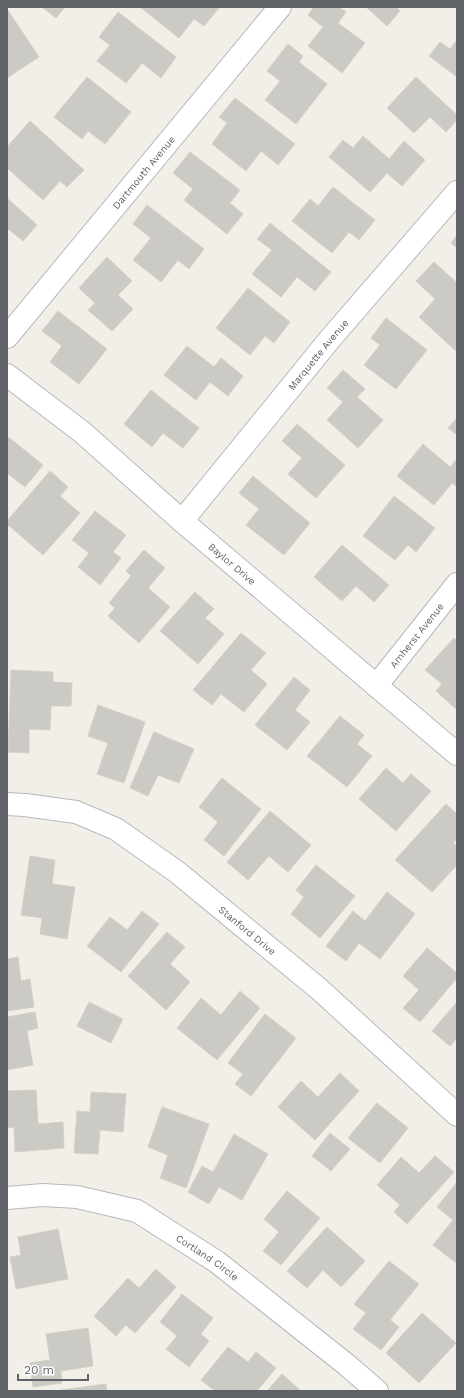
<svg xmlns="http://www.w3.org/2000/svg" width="464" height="1398" font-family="'Work Sans',sans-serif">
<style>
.building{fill:#cccac5;stroke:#d6d1c6}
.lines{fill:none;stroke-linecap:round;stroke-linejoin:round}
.minor-casing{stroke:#b5b8bc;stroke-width:24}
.minor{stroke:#fff;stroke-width:22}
.labels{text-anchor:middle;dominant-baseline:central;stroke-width:3;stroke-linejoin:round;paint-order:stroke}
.street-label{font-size:10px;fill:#5f6368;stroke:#fff}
</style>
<rect width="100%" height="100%" fill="#f1efe8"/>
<!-- building -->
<g class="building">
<path d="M42 7H65L56 18Z"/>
<path d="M140 7H220L204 26 194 19 179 38Z"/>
<path d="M314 7H339L346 12 338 23 365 43 342 73 308 46 323 27 308 15Z"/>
<path d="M366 7H396L400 11 387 26Z"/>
<path d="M7 9 39 57 7 78Z"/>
<path d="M118 12 176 57 161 78 142 63 126 83 97 61 110 45 99 37Z"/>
<path d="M457 40V77L429 56 440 42 450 49Z"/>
<path d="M288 44 303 56 299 62 327 84 296 124 265 100 280 81 267 71Z"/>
<path d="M87 77 131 112 105 144 88 131 82 139 54 117Z"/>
<path d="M416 77 457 115V120L446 132 430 117 414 133 387 108Z"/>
<path d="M235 98 295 144 278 165 261 151 246 171 212 144 227 123 219 117Z"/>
<path d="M30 121 84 170 67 187 60 181 43 200 7 168V147Z"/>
<path d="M363 136 389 159 404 141 425 160 402 186 387 173 370 192 329 157 343 140 353 148Z"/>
<path d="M190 152 240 190 230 203 243 214 227 234 184 200 193 189 173 173Z"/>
<path d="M333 187 375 220 359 240 349 232 332 253 292 221 310 199 318 206Z"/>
<path d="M7 198 37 225 23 241 7 228Z"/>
<path d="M147 205 204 249 189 269 178 260 161 282 133 260 151 238 133 224Z"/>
<path d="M270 223 331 272 315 291 297 277 281 297 252 274 272 250 257 239Z"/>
<path d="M457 235V248L451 243Z"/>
<path d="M107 257 132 281 118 295 133 309 112 331 88 310 95 303 79 288Z"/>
<path d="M434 262 457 283V352L419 317 435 299 416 281Z"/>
<path d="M248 288 290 322 274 343 265 336 250 355 216 328Z"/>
<path d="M58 311 107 349 79 384 50 362 62 346 42 331Z"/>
<path d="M386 318 427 350 396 389 364 365 380 345 371 338Z"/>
<path d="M187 346 214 367 221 358 243 376 228 396 210 382 196 400 164 375Z"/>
<path d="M343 370 365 389 357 397 383 420 358 448 327 420 343 402 327 388Z"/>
<path d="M151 390 199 428 183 448 163 433 152 447 124 424Z"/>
<path d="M457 418V435L448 428Z"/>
<path d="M297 424 345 465 316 498 288 474 302 458 282 441Z"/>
<path d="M7 436 43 465 25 487 7 473Z"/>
<path d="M423 444 450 467 457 459V487L452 483 434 505 397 476Z"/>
<path d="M50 471 68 487 60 496 80 513 43 555 7 524V521Z"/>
<path d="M253 476 310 523 284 555 246 525 259 509 239 493Z"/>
<path d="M394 496 435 528 416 552 408 545 395 560 363 536Z"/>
<path d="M95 511 126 535 113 552 121 558 100 585 78 567 89 553 72 540Z"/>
<path d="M342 545 389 585 374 602 356 586 342 601 314 577Z"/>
<path d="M144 550 165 568 148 588 170 607 139 643 108 616 115 608 109 603 131 576 126 571Z"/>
<path d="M195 592 214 609 205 618 224 634 198 664 160 631Z"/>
<path d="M241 633 266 653 251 670 267 684 244 712 221 694 212 705 193 690Z"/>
<path d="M454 638 457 641V710L436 691 442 684 425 670Z"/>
<path d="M11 670 53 672V682L72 683 71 706H51L50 730 29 729V753L8 752Z"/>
<path d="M294 677 310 690 295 710 310 722 287 750 255 725Z"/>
<path d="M98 705 145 722 124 783 97 774 108 743 88 736Z"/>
<path d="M340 716 364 735 357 744 372 756 347 787 307 756Z"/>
<path d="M154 732 194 749 179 783 158 775 148 796 130 788Z"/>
<path d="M386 768 403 783 411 774 431 791 396 831 359 799Z"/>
<path d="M222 778 261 809 224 856 204 840 218 822 199 807Z"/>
<path d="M446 804 457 814V839L453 843 457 846V865L432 892 395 860Z"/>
<path d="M270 811 311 845 288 872 269 856 248 880 227 862Z"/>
<path d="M30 856 55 860 52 884 75 887 67 939 40 934 42 918 21 915Z"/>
<path d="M316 865 355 896 320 938 291 914 304 897 296 890Z"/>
<path d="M387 892 415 914 380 959 359 943 346 961 326 946 353 911 365 921Z"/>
<path d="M142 911 159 924 121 972 87 946 110 917 127 930Z"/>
<path d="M167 932 185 947 170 964 190 982 166 1010 128 976Z"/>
<path d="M427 948 457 973V978L420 1022 403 1008 419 990 403 976Z"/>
<path d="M18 957 21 981 30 979 34 1007 7 1011V959Z"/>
<path d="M240 991 260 1008 217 1060 177 1028 201 998 221 1015Z"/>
<path d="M89 1002 123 1019 111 1043 77 1026Z"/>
<path d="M457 1002V1038L450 1046 432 1031Z"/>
<path d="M35 1012 38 1028 27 1031 33 1065 7 1070V1017Z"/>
<path d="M265 1014 296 1038 251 1096 235 1084 243 1074 228 1063Z"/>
<path d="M340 1073 359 1091 315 1140 278 1107 301 1081 318 1097Z"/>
<path d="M36 1090 38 1124 63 1122 64 1148 15 1152 14 1127 7 1128V1091Z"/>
<path d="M91 1092 126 1094 123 1132 100 1130 98 1154 74 1153 77 1111 90 1112Z"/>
<path d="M377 1103 408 1128 380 1163 348 1138Z"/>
<path d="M162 1107 209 1124 186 1188 160 1178 168 1155 148 1147Z"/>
<path d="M330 1133 350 1149 331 1171 312 1156Z"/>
<path d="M234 1134 268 1154 242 1200 219 1187 209 1204 188 1192 202 1166 213 1172Z"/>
<path d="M435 1156 454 1172 407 1224 394 1212 400 1205 377 1185 401 1157 419 1173Z"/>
<path d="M457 1182V1262L456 1263 433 1245 453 1220 437 1207Z"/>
<path d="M287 1191 320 1218 281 1265 263 1251 279 1232 264 1219Z"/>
<path d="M327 1227 365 1261 341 1287 323 1270 307 1288 287 1271Z"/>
<path d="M58 1229 68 1279 16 1289 10 1257 21 1255 18 1237Z"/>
<path d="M389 1261 419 1284 390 1320 399 1327 381 1350 353 1329 366 1313 354 1304Z"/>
<path d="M156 1269 176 1287 135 1333 126 1325 116 1336 94 1316 128 1278 139 1288Z"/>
<path d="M182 1294 213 1318 201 1334 209 1341 189 1367 166 1349 177 1336 160 1322Z"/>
<path d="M422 1313 456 1343 419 1383 386 1353Z"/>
<path d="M88 1328 93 1366 61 1371 62 1383 33 1387 30 1363 50 1360 46 1334Z"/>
<path d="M228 1347 248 1362 256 1352 276 1368 257 1391H215L201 1380Z"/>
<path d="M282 1374 301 1391H267Z"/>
<path d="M106 1384 107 1391H54Z"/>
</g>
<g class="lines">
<!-- minor casing -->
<g class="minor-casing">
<g id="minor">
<path id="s1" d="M7 337 280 7"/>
<path id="s2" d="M7 375 82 432 182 521 457 754"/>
<path id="s3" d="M182 521 330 339 457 192"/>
<path id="s4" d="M376 686 457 584"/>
<path id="s5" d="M7 804 25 805 76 812 116 829 177 872 319 989 457 1115"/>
<path id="s6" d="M7 1198 43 1195 77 1197 137 1211 217 1262 347 1365 377 1391"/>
</g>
</g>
<!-- minor -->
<use href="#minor" class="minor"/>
</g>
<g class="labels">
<!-- street labels -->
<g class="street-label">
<text stroke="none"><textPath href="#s1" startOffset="214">Dartmouth Avenue</textPath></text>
<text stroke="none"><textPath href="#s3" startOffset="215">Marquette Avenue</textPath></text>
<text stroke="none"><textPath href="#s2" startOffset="294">Baylor Drive</textPath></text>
<text stroke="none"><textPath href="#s4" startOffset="65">Amherst Avenue</textPath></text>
<text stroke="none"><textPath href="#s5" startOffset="279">Stanford Drive</textPath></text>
<text stroke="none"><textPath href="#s6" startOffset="216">Cortland Circle</textPath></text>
</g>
</g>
<!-- border -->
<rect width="464" height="1398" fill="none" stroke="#5f6368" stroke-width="16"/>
<!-- scale -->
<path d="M18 1374v6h70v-6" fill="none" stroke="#5f6368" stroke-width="2"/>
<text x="24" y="1374" font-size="12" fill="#5f6368" stroke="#ffffff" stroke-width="3" paint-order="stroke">20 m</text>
</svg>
